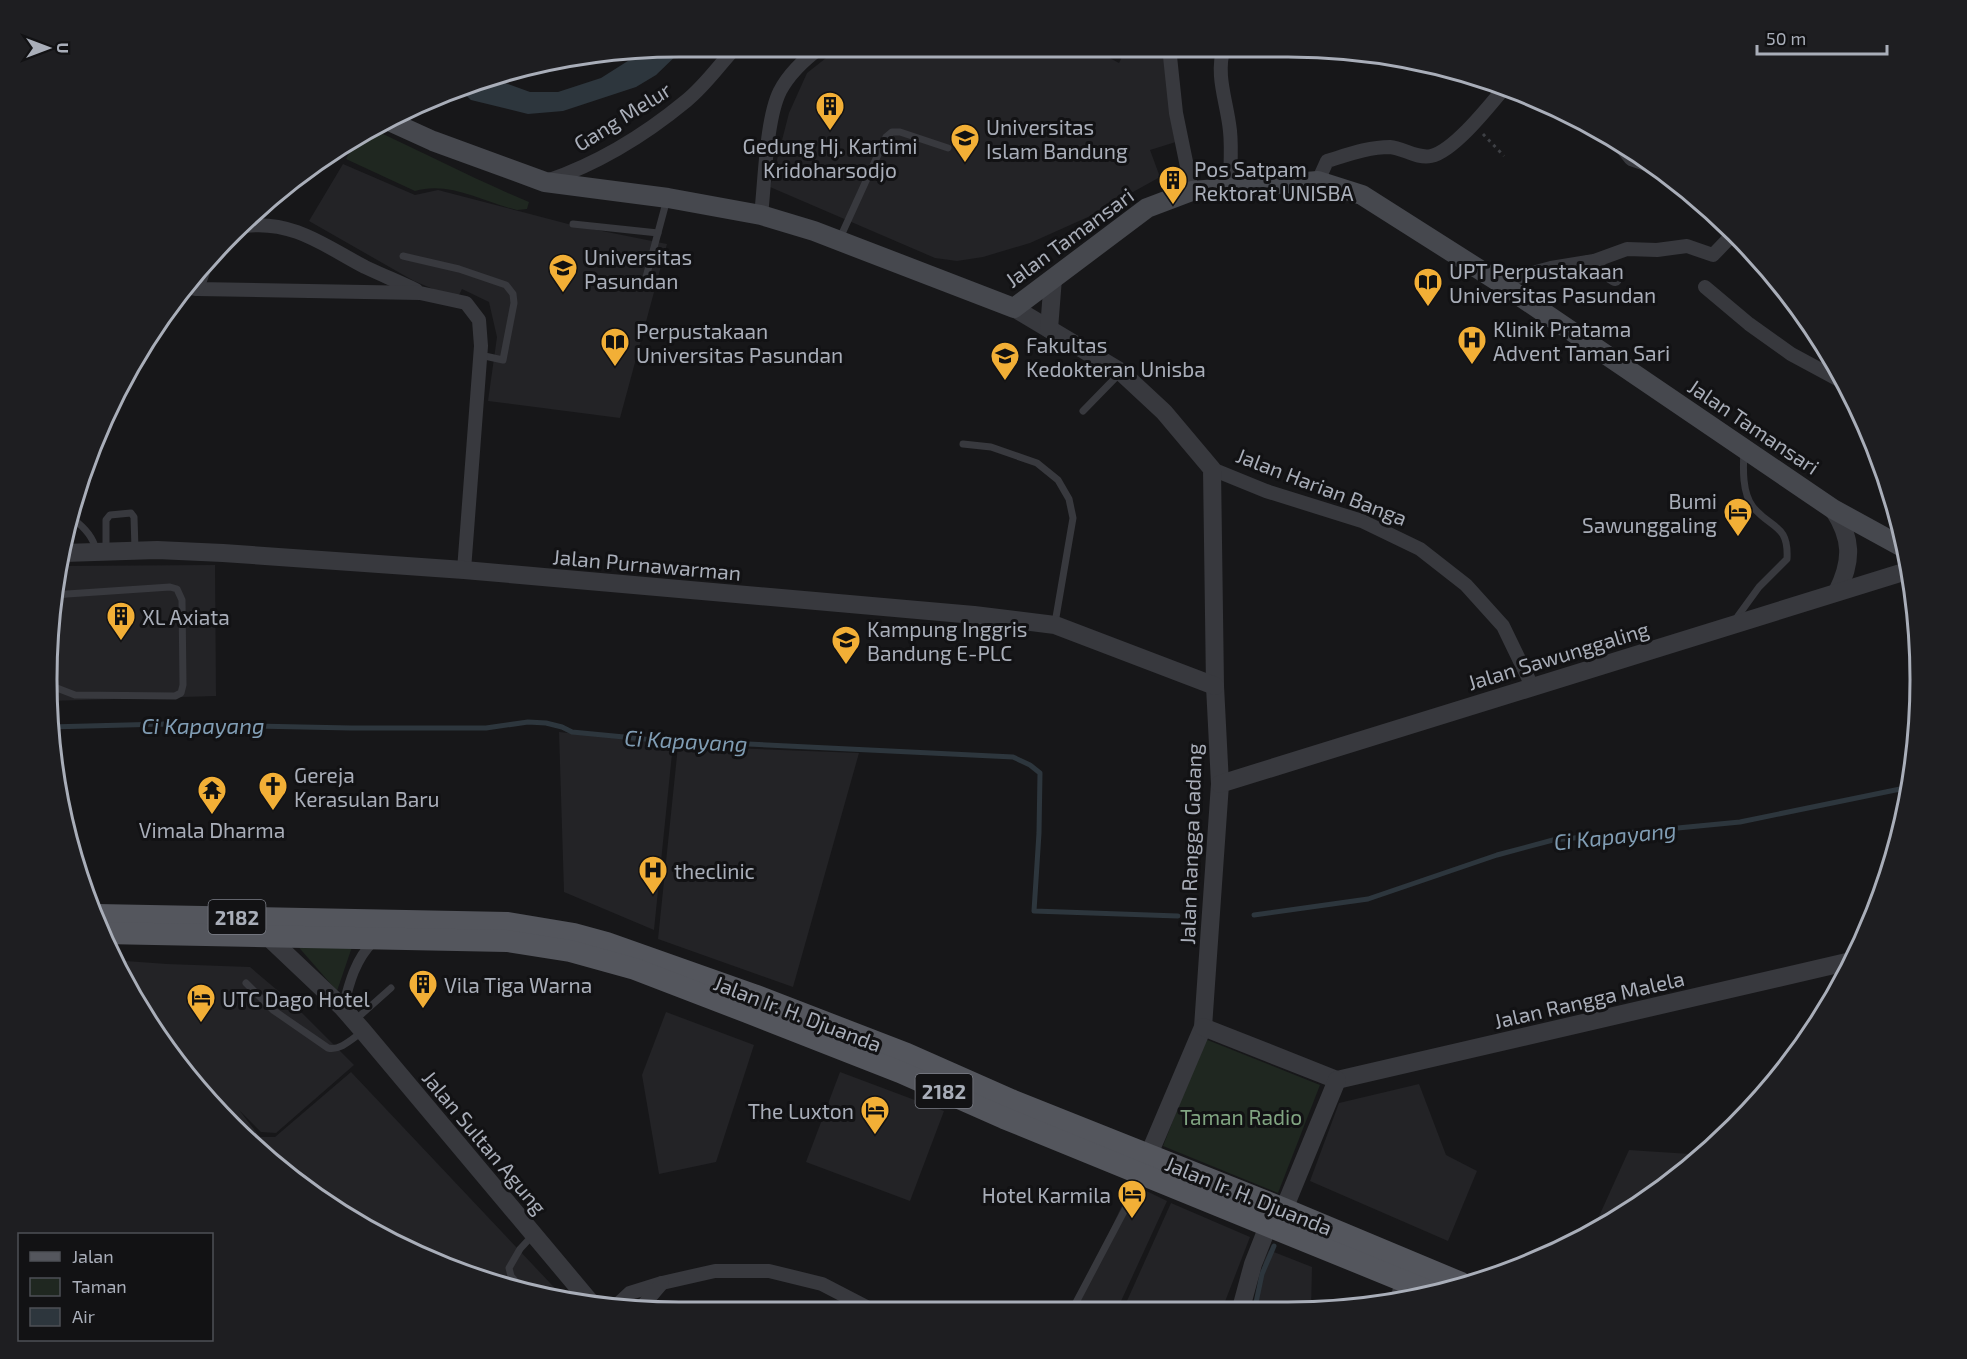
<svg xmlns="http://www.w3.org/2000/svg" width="1967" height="1359" font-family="'Exo 2',sans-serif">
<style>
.built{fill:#232326}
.green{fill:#1f2720}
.water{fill:#2d363d}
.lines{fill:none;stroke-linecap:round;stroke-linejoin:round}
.stream{stroke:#2d363d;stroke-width:5}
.path{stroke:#3e4045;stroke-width:3;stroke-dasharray:3 4.5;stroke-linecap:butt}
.service{stroke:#38393e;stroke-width:7}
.pedestrian{stroke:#38393e;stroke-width:10}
.minor{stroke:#38393e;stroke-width:14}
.tertiary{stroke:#38393e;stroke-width:18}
.secondary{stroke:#46484e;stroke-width:20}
.primary{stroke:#54565d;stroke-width:22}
.labels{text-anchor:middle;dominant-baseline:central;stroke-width:6;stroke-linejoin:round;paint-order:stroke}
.shield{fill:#121214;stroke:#7c7f88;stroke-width:1.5}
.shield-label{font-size:20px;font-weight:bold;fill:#a9aeb9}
.street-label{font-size:21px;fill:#a9aeb9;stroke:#121214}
.poi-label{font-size:21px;fill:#a9aeb9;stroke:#121214;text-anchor:start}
.park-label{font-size:21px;fill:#80a481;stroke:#121214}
.water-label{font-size:22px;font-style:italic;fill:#809db4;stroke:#121214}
.rim{fill:none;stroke:#a9aeb9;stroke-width:3}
</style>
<rect width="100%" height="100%" fill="#171719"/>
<!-- built -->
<g class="built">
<path d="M840 47H1089L1119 63 1127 47H1166L1179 141 1150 150 1160 177 1088 217 1030 243 983 257 957 261 935 258 770 187 789 113 807 73Z"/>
<path d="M343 164 415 195 438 190 572 225 667 244 620 418 488 401 497 337 489 302 462 289 457 299 414 281 309 221Z"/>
<path d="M215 565 216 696 48 701 52 597 60 566Z"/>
<path d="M559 732 673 744 654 930 564 892Z"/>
<path d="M678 746 859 753 793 987 658 939Z"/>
<path d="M112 960 167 964 250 967 290 1001 354 1065 276 1133 261 1132 239 1110 260 1137H275L351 1072 567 1301 556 1300 437 1264 328 1206 232 1127 153 1031Z"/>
<path d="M666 1012 754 1045 716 1162 659 1174 642 1075Z"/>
<path d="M840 1072 944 1111 910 1201 806 1162Z"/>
<path d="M1419 1084 1446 1155 1477 1171 1448 1241 1310 1181 1339 1103Z"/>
<path d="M1629 1150 1690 1154 1682 1171 1639 1206 1591 1234Z"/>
<path d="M1132 1184 1167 1201 1116 1312H1072Z"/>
<path d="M1171 1203 1250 1237 1221 1312H1122Z"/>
<path d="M1269 1250 1312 1267 1311 1310 1252 1312 1264 1261Z"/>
</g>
<!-- green -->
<g class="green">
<path d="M372 129C425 153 476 180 529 202L527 209 517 210C483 202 450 181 415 191L346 159 357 138Z"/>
<path d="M295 943 353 944 337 991Z"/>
<path d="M1205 1039 1320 1085 1278 1193 1163 1146Z"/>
</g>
<!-- water -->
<path class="water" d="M685 47 656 75 636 87 563 111 528 114 471 100 458 88 495 75 500 81 530 92H558L601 78 642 52Z"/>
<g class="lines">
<!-- stream -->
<g class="stream">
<path d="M49 727 164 724 351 728H486L528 722 546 723 562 727 572 732 645 739 1013 757 1030 765 1040 773 1039 833 1034 911 1178 916"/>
<path d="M1254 915 1368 899 1497 855 1553 840 1740 822 1910 787"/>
<path d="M1254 1312 1262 1274 1274 1246"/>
</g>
<!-- path -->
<path class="path" d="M1483 134 1504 156"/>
<!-- service -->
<g class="service">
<path d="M573 224 658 233"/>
<path d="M840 238 886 137 892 132H900L948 148"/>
<path d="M403 256 459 269 506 285 513 294 514 303 503 360 480 355"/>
<path d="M645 281 667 199"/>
<path d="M1083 411 1121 372"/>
<path d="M963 444 991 447 1037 463 1058 480 1069 499 1073 518 1055 623"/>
<path d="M73 519C84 527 93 536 96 550"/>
<path d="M106 551V520L110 515 131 513 134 517 135 549"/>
<path d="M1735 620 1759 587 1787 559C1789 524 1771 529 1753 507 1742 493 1743 468 1744 451"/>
<path d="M49 685 75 695 175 696 181 693 183 685 182 600 177 589 170 587 67 594 58 595 52 600"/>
<path d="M246 983 273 1010 328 1048C340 1051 352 1039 362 1032"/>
<path d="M355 1020 391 988"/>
<path d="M523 1290 511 1276 509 1268 520 1249 532 1236"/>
<path d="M1393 1302 1398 1282"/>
<path d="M1071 1312 1130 1200 1140 1175"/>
</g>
<!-- pedestrian -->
<path class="pedestrian" d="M343 1008C349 984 355 959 374 941"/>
<!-- minor -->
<g class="minor">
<path d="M1169 47 1176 113 1192 191"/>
<path d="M1224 47C1215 76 1227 101 1230 131 1232 149 1230 169 1230 188"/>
<path d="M1623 146V149L1631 159 1646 164"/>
<path d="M547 181C597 164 646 134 686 101 705 86 720 64 736 47"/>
<path d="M1318 181 1327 161C1347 155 1368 147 1390 147 1403 148 1417 159 1431 156 1454 151 1490 105 1505 87"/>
<path d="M761 215C765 181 766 119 780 91 789 74 806 58 821 47"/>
<path d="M245 226C293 220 325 246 365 267 382 275 399 282 416 290"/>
<path d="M1588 262 1615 279"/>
<path d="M1499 282 1551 268 1594 261 1627 249 1657 250 1687 246 1713 255 1735 232"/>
<path d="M185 287 197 289 420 293 466 303 479 320 481 346 464 570"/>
<path d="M1705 287 1749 324 1791 354 1843 382"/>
<path d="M197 289 207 260"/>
<path d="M1212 469 1266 491 1362 521 1420 549 1466 585 1503 626 1532 686"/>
<path d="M616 1306 630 1293 662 1283 715 1271H769L822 1284 876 1312"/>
<path d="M640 1309 662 1283"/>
</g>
<!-- tertiary -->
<g class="tertiary">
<path d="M1014 308 1121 372 1164 412 1212 469 1215 686 1220 784 1203 1027 1144 1166"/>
<path d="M1049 329 1053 278"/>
<path d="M1833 509C1852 538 1853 560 1837 592"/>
<path d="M64 553 157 550 223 553 464 570 974 615 1055 625 1215 686"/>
<path d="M1220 784 1910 570"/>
<path d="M266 935 343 1008 363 1031 592 1304"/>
<path d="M1203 1027 1337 1080"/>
<path d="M1337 1080 1851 961"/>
<path d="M1284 1209 1337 1080"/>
<path d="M1240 1312 1253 1264 1268 1226"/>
</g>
<!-- secondary -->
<path class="secondary" d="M389 121 433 141 545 182 668 198 761 215 814 231 1014 308 1147 208 1192 191 1318 181 1362 195 1499 282 1833 509 1906 549"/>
<!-- primary -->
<g class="primary">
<path d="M97 915 508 923 574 934 607 943 754 995 907 1054 1011 1100 1284 1209 1461 1283"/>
<path d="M103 933 507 941 570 951 635 969 747 1012 900 1072 1004 1118 1433 1293"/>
</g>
</g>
<!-- icons -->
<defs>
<g id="building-pin" transform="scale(1.5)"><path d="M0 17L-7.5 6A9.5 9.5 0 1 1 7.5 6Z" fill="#f2af36" stroke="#121214"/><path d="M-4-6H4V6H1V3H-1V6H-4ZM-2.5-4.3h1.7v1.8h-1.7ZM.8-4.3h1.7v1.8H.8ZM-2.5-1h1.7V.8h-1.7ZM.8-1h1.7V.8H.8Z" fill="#111"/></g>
<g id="university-pin" transform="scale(1.5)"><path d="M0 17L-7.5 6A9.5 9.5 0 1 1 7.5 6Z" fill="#f2af36" stroke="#121214"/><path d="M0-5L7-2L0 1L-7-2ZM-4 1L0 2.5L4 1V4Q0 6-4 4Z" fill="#111"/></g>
<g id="library-pin" transform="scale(1.5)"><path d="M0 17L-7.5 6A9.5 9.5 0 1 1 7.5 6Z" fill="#f2af36" stroke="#121214"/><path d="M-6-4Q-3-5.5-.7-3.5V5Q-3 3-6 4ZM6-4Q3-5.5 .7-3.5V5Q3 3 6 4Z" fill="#111"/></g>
<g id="hospital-pin" transform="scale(1.5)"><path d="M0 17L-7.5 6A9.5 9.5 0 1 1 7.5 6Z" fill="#f2af36" stroke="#121214"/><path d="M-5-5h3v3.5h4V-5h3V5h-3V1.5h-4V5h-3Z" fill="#111"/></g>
<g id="hotel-pin" transform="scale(1.5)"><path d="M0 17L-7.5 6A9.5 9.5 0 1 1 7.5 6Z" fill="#f2af36" stroke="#121214"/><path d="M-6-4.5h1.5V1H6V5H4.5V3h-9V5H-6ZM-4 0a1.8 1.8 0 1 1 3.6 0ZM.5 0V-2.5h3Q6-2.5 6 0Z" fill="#111"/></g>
<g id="school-pin" transform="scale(1.5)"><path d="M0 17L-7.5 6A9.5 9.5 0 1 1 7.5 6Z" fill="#f2af36" stroke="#121214"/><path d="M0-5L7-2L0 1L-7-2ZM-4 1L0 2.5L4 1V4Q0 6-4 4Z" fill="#111"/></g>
<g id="church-pin" transform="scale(1.5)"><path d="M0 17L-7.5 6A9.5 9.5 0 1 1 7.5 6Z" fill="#f2af36" stroke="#121214"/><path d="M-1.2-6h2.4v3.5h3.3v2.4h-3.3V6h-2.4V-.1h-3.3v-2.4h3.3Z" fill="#111"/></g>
<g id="temple-pin" transform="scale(1.5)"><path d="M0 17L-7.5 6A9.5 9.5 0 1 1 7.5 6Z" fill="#f2af36" stroke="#121214"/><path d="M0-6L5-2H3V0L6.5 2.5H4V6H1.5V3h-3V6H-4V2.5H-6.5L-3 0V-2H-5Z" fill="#111"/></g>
</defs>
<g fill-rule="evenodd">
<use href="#building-pin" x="830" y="106"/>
<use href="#university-pin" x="965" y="138"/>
<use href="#building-pin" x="1173" y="180"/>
<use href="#university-pin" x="563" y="268"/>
<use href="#library-pin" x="1428" y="282"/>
<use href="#hospital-pin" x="1472" y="340"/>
<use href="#library-pin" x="615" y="342"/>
<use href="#university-pin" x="1005" y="356"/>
<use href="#hotel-pin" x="1738" y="512"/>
<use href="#building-pin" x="121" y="616"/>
<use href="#school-pin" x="846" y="640"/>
<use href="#church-pin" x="273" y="786"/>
<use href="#temple-pin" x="212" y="790"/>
<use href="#hospital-pin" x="653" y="870"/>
<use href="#building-pin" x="423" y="984"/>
<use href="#hotel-pin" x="201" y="998"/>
<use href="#hotel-pin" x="875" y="1110"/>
<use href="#hotel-pin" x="1132" y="1194"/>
</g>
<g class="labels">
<!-- shield labels -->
<g class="shield">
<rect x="208.5" y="900" width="57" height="34" rx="4.5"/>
<rect x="915.5" y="1074" width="57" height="34" rx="4.5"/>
</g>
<g class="shield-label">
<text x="237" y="917">2182</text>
<text x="944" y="1091">2182</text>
</g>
<!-- street labels -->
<g class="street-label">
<text transform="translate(622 116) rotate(-32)">Gang Melur</text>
<text transform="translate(1069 237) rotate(-36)">Jalan Tamansari</text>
<text transform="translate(1754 426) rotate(34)">Jalan Tamansari</text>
<text transform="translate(1322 486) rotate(21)">Jalan Harian Banga</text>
<text transform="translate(647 564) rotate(5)">Jalan Purnawarman</text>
<text transform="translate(1558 655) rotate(-17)">Jalan Sawunggaling</text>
<text transform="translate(1190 844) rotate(-88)">Jalan Rangga Gadang</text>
<text transform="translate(1589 999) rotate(-13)">Jalan Rangga Malela</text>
<text transform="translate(798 1013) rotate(21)">Jalan Ir. H. Djuanda</text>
<text transform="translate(485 1142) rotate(50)">Jalan Sultan Agung</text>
<text transform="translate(1249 1195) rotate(22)">Jalan Ir. H. Djuanda</text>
</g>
<!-- poi labels -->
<g class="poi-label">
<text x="986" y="126">Universitas<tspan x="986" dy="24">Islam Bandung</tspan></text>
<text x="830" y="145" text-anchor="middle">Gedung Hj. Kartimi<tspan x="830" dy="24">Kridoharsodjo</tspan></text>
<text x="1194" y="168">Pos Satpam<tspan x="1194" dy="24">Rektorat UNISBA</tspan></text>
<text x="584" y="256">Universitas<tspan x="584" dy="24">Pasundan</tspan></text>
<text x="1449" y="270">UPT Perpustakaan<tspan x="1449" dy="24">Universitas Pasundan</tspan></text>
<text x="1493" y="328">Klinik Pratama<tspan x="1493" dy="24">Advent Taman Sari</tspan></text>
<text x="636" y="330">Perpustakaan<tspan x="636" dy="24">Universitas Pasundan</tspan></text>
<text x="1026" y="344">Fakultas<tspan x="1026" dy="24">Kedokteran Unisba</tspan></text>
<text x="1717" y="500" text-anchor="end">Bumi<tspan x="1717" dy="24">Sawunggaling</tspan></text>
<text x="142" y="616">XL Axiata</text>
<text x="867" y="628">Kampung Inggris<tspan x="867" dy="24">Bandung E-PLC</tspan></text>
<text x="294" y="774">Gereja<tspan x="294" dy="24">Kerasulan Baru</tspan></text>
<text x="212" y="829" text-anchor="middle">Vimala Dharma</text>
<text x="674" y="870">theclinic</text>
<text x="444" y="984">Vila Tiga Warna</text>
<text x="222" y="998">UTC Dago Hotel</text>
<text x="854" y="1110" text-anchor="end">The Luxton</text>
<text x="1111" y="1194" text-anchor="end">Hotel Karmila</text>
</g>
<!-- park labels -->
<g class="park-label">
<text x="1241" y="1116">Taman Radio</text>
</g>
<!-- water labels -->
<g class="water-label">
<text x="203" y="725">Ci Kapayang</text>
<text transform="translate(686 740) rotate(3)">Ci Kapayang</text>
<text transform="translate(1615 835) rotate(-6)">Ci Kapayang</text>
</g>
</g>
<!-- crop -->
<path d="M0 0H1967V1359H0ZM679 57H1288A622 622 0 0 1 1910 679V680A622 622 0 0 1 1288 1302H679A622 622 0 0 1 57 680V679A622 622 0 0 1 679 57Z" fill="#1e1e21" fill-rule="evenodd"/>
<path class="rim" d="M679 57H1288A622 622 0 0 1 1910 679V680A622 622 0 0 1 1288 1302H679A622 622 0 0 1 57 680V679A622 622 0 0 1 679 57Z"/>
<!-- legend -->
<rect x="18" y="1233" width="195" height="108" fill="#121214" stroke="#4e5056" stroke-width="1.5"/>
<rect x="30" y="1252" width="30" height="9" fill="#54565d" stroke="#4e5056" stroke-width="1.5"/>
<text x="72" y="1263" font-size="18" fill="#a9aeb9">Jalan</text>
<rect x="30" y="1278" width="30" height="18" fill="#1f2720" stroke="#4e5056" stroke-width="1.5"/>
<text x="72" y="1293" font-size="18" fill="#a9aeb9">Taman</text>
<rect x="30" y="1308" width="30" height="18" fill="#2d363d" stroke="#4e5056" stroke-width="1.5"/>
<text x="72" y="1323" font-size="18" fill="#a9aeb9">Air</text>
<!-- north arrow -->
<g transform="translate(48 48) rotate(90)" stroke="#121214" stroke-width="4.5" paint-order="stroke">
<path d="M0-4.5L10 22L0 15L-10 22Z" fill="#a9aeb9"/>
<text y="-9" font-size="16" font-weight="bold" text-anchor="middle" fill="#a9aeb9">U</text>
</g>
<!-- scale -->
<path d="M1757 45v9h130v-9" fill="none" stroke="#a9aeb9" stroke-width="3"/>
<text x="1766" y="45" font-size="18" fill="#a9aeb9" stroke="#121214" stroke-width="4.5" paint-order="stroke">50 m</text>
</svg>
